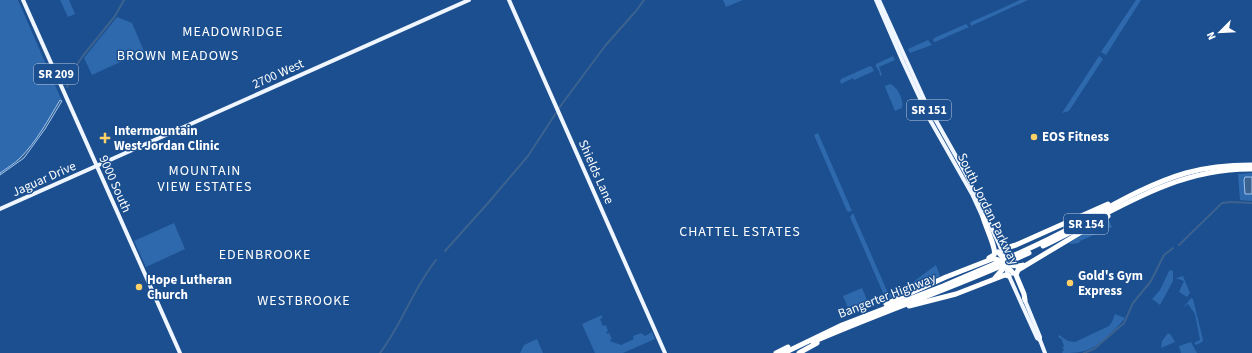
<svg xmlns="http://www.w3.org/2000/svg" width="1252" height="353" font-family="'Source Sans 3',sans-serif">
<style>
.green{fill:#2e69ad}
.water{fill:#3c6290;stroke:#9cc4f0}
.lines{fill:none;stroke-linecap:round;stroke-linejoin:round}
.canal{stroke:#3c6290;stroke-width:2}
.major{stroke:#f0f6ff;stroke-width:4}
.highway{stroke:#fff;stroke-width:5}
.poi-dot{fill:#ffd166;stroke:#1b4f8f;stroke-width:1.5}
.labels{text-anchor:middle;dominant-baseline:central;stroke-width:3;stroke-linejoin:round;paint-order:stroke}
.shield{fill:#1b4f8f;stroke:#bbcadd;stroke-width:1}
.shield-label{font-size:12px;font-weight:bold;fill:#fff}
.street-label{font-size:13px;fill:#fff;stroke:#1b4f8f}
.poi-label{font-size:13px;font-weight:bold;fill:#fff;stroke:#1b4f8f;text-anchor:start}
.neighbourhood-label{font-size:14px;letter-spacing:1px;fill:#fff;stroke:#1b4f8f}
</style>
<rect width="100%" height="100%" fill="#1b4f8f"/>
<!-- green -->
<g class="green">
<path d="M0 0H18L62 101 45 129 24 158 0 175Z"/>
<path d="M60 0H69L75 14 68 17Z"/>
<path d="M723 0H743L726 7Z"/>
<path d="M1020 0H1028L971 26 970 23 971 22Z"/>
<path d="M1136 0H1141L1106 55 1101 52Z"/>
<path d="M117 17 132 23 144 51 92 75 84 58Z"/>
<path d="M966 24 969 27 935 42V43L933 40 934 38Z"/>
<path d="M928 40 932 45 910 53 908 49Z"/>
<path d="M893 56 895 60 879 67 882 75 880 76 879 71 876 67V64Z"/>
<path d="M1099 56 1103 59 1069 111 1062 113Z"/>
<path d="M870 66 872 67 874 71 854 80 853 78 841 84 840 81 841 79Z"/>
<path d="M890 84C898 87 904 100 902 108L895 111 885 87V86Z"/>
<path d="M818 133 852 211 849 212 847 211 814 135Z"/>
<path d="M1252 173V201L1240 200 1238 174Z"/>
<path d="M853 213 888 293 884 295 850 217Z"/>
<path d="M1108 218 1112 227 1080 241 1079 243 1070 244 1069 243Z"/>
<path d="M174 223 185 249 146 267 134 241Z"/>
<path d="M936 265 940 276 890 298 888 294 913 282Z"/>
<path d="M1171 270 1173 271V281L1160 305 1152 299 1160 290 1169 271Z"/>
<path d="M1183 276 1190 293 1187 297 1179 292 1184 281 1176 278Z"/>
<path d="M862 288 870 307 851 315 843 296Z"/>
<path d="M1191 298 1193 299 1203 340 1202 342 1196 345 1194 343 1200 340 1195 314 1188 304 1183 308Z"/>
<path d="M1115 314 1125 318C1118 327 1100 345 1090 349 1081 353 1071 353 1062 353L1064 349 1062 348 1064 346 1061 338H1059L1058 336 1059 335 1068 341 1075 342 1109 326 1112 322Z"/>
<path d="M602 315V318L600 319 603 326 606 325 608 331 606 332 607 334 609 333 612 339 610 340V341L621 345 634 339 633 336 641 333 645 336 652 332 655 339 623 353H595L582 324Z"/>
<path d="M1168 333 1171 335 1175 342 1161 348 1162 341Z"/>
<path d="M537 339 543 353H520L524 345Z"/>
<path d="M1191 342 1197 353H1181L1179 346Z"/>
</g>
<!-- water -->
<g class="water">
<path d="M60 100 62 101 45 129 24 158 0 175V173C7 168 14 164 20 158 37 141 48 120 60 100Z"/>
<path d="M1245 177H1252V194H1245L1244 180Z"/>
</g>
<g class="lines">
<!-- canal -->
<g class="canal">
<path d="M636 11 644 0"/>
<path d="M67 87 75 68 82 57 115 16 124 0"/>
<path d="M559 108 605 46 635 12"/>
<path d="M1179 245 1222 203 1231 202 1252 203"/>
<path d="M445 251 488 203 528 156 556 113"/>
<path d="M380 353C402 324 413 289 436 260"/>
<path d="M1084 353 1094 349 1124 323 1133 303 1151 281 1164 255 1173 248"/>
</g>
<!-- major -->
<g class="major">
<path d="M23 0 180 353"/>
<path d="M509 0 665 353"/>
<path d="M876 0 903 62 930 120 972 194 983 218"/>
<path d="M879 0 925 101 966 174 1007 261"/>
<path d="M0 209 469 0"/>
<path d="M1004 265 1037 338 1040 340 1045 353"/>
<path d="M1024 298 1040 337V340"/>
</g>
<!-- highway -->
<g class="highway">
<path d="M983 217C985 226 997 249 994 255L989 258"/>
<path d="M1043 246C1112 213 1172 168 1252 169"/>
<path d="M1001 247 1006 248 1016 245 1108 204"/>
<path d="M998 252C1005 260 1011 269 1023 265"/>
<path d="M1010 257C1033 247 1056 236 1078 224 1113 205 1148 184 1186 173 1207 167 1230 165 1252 165"/>
<path d="M1011 261 1029 253"/>
<path d="M995 278 1002 270 1004 263"/>
<path d="M1025 300 1024 294 1016 275 1018 270 1108 216"/>
<path d="M886 304 946 277 992 259C1002 258 1007 266 1013 273"/>
<path d="M909 306 956 294 1005 275 1009 276"/>
<path d="M813 342C875 315 939 293 1001 266"/>
<path d="M776 353 788 347"/>
<path d="M784 353 842 325 943 286 999 262"/>
<path d="M799 353 817 343"/>
</g>
</g>
<!-- markers -->
<g class="poi-dot">
<circle cx="1034" cy="137" r="4"/>
<path d="M103 132h4v4h4v4h-4v4h-4v-4h-4v-4h4z"/>
<circle cx="1070" cy="283" r="4"/>
<circle cx="139" cy="287" r="4"/>
</g>
<g class="labels">
<!-- shield labels -->
<g class="shield">
<rect x="34" y="64" width="44" height="20" rx="3"/>
<rect x="907" y="100" width="44" height="20" rx="3"/>
<rect x="1064" y="214" width="44" height="20" rx="3"/>
</g>
<g class="shield-label">
<text x="56" y="74">SR 209</text>
<text x="929" y="110">SR 151</text>
<text x="1086" y="224">SR 154</text>
</g>
<!-- street labels -->
<g class="street-label">
<text transform="translate(278 74) rotate(-24)">2700 West</text>
<text transform="translate(596 172) rotate(66)">Shields Lane</text>
<text transform="translate(44 179) rotate(-24)">Jaguar Drive</text>
<text transform="translate(115 184) rotate(66)">9000 South</text>
<text transform="translate(988 209) rotate(64)">South Jordan Parkway</text>
<text transform="translate(887 296) rotate(-21)">Bangerter Highway</text>
</g>
<!-- poi labels -->
<g class="poi-label">
<text x="114" y="131">Intermountain<tspan x="114" dy="15">West Jordan Clinic</tspan></text>
<text x="1042" y="137">EOS Fitness</text>
<text x="1078" y="276">Gold's Gym<tspan x="1078" dy="15">Express</tspan></text>
<text x="147" y="280">Hope Lutheran<tspan x="147" dy="15">Church</tspan></text>
</g>
<!-- neighbourhood labels -->
<g class="neighbourhood-label">
<text x="233" y="32">MEADOWRIDGE</text>
<text x="178" y="56">BROWN MEADOWS</text>
<text x="205" y="171">MOUNTAIN<tspan x="205" dy="16">VIEW ESTATES</tspan></text>
<text x="740" y="232">CHATTEL ESTATES</text>
<text x="265" y="255">EDENBROOKE</text>
<text x="304" y="301">WESTBROOKE</text>
</g>
</g>
<!-- north arrow -->
<g transform="translate(1220 32) rotate(246)" stroke="#1b4f8f" stroke-width="3" paint-order="stroke">
<path d="M0-3L7 15L0 10L-7 15Z" fill="#ffffff"/>
<text y="-6" font-size="11" font-weight="bold" text-anchor="middle" fill="#ffffff">N</text>
</g>
</svg>
